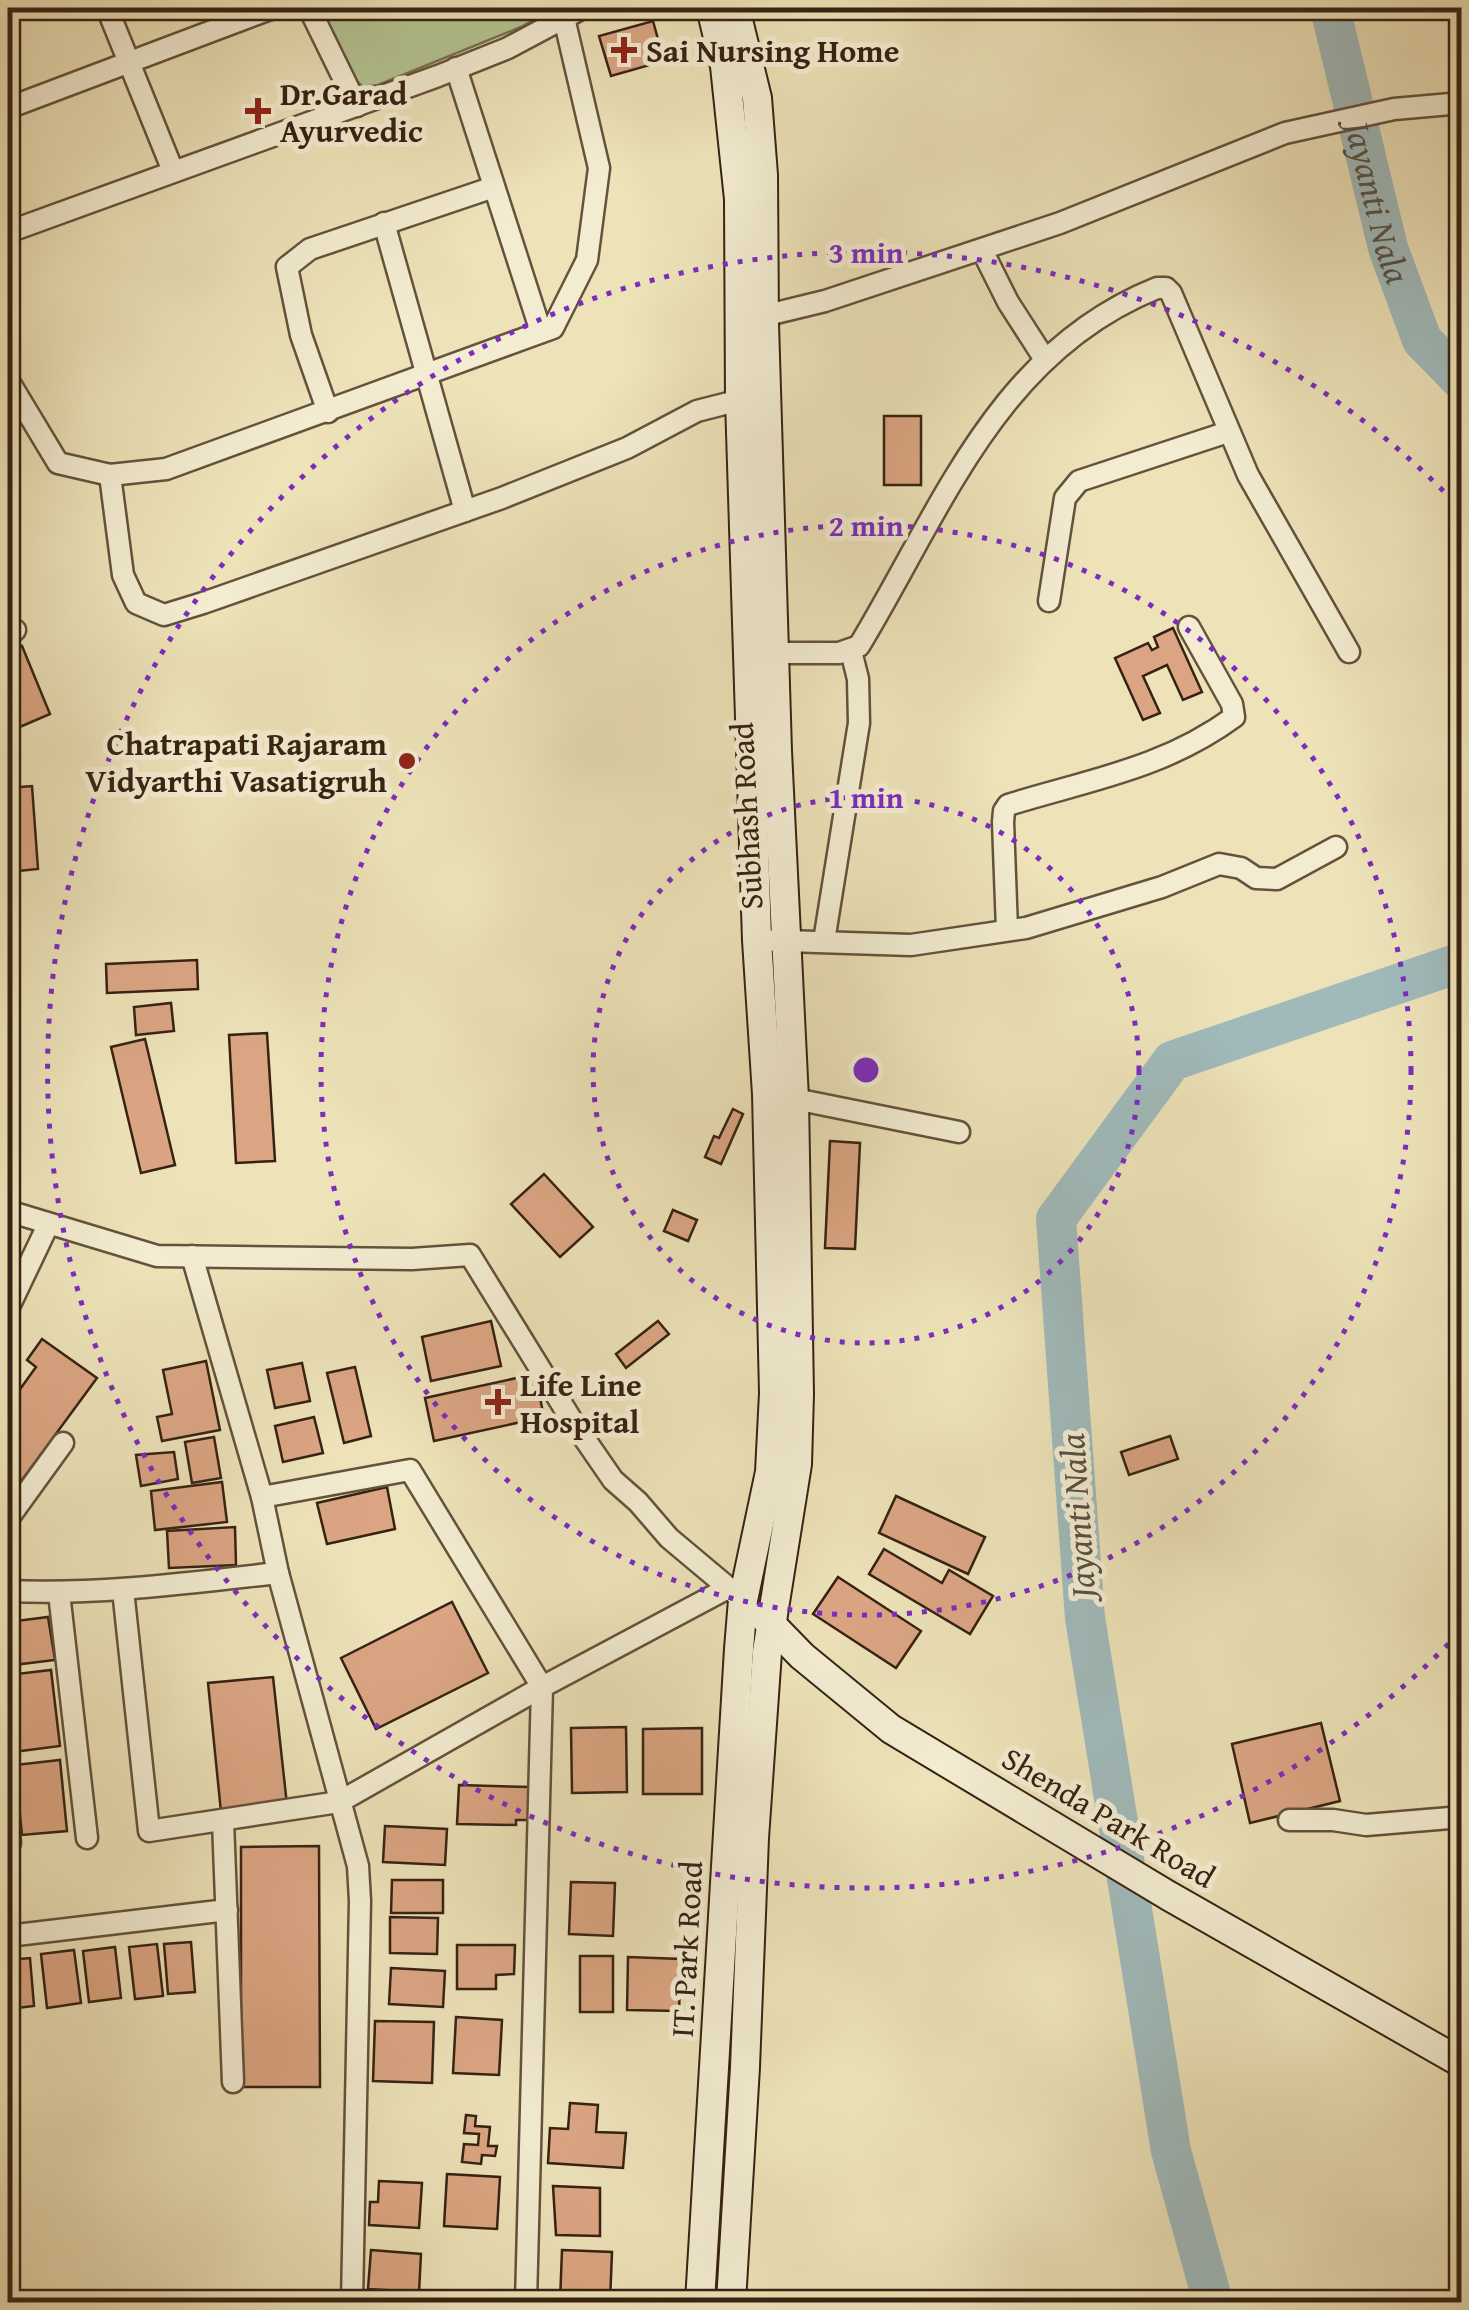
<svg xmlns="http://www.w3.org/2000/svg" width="1469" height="2310" font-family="'Gentium Book Plus',serif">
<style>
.green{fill:#b4c492;stroke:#757352;stroke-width:2.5}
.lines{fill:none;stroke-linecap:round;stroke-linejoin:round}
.river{stroke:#a0babb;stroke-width:40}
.building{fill:#dba583;stroke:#362213;stroke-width:2.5}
.minor-casing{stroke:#64523c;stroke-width:25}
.secondary-casing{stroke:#362213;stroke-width:32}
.minor{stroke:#f3ecd1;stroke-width:20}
.secondary{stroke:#f3ecd1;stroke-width:28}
.ring{fill:none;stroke:#7b2cbf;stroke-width:5;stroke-dasharray:5 10}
.poi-dot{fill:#8f2418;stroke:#f3ecd1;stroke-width:4}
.labels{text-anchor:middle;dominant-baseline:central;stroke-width:10;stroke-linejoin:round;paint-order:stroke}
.poi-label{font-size:32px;font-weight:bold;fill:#362213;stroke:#f3ecd1;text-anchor:start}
.street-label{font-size:32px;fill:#362213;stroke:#f3ecd1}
.water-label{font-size:35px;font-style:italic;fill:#565045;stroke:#f3ecd1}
.centre{fill:#7b2cbf;stroke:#f3ecd1;stroke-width:5}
.ring-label{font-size:30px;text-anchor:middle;font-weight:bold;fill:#7b2cbf;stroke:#f3ecd1;stroke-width:10;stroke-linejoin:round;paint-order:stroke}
</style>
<rect width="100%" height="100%" fill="#ede2b8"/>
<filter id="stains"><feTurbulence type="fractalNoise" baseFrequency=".002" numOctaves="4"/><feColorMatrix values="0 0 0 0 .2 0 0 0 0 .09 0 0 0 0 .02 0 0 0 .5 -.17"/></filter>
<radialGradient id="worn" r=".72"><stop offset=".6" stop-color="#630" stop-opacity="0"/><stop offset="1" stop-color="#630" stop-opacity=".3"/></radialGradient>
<!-- green -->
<path class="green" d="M320 8H537L538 17 521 27 378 85 363 87 354 79Z"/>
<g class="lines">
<!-- river -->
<g class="river">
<path id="s1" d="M1330 8 1388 248 1422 340 1462 381"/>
<path d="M1213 2302 1171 2151 1085 1618 1056 1219 1172 1061 1462 962"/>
</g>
</g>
<!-- building -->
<g class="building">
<path d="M653 21 664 61 611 76 599 36Z"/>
<rect x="884" y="416" width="37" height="69"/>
<path d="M1173 628 1202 692 1183 700 1167 665 1143 676 1160 713 1143 720 1115 658 1148 643 1152 650 1158 647 1154 637Z"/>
<path d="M22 646 50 714 8 732V652Z"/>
<path d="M32 786 38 869 8 872V788Z"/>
<path d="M197 960 198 989 107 993 106 964Z"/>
<path d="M171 1003 174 1031 136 1035 134 1007Z"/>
<path d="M267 1033 275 1161 236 1163 229 1035Z"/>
<path d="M145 1039 175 1165 141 1173 111 1047Z"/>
<path d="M733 1109 743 1114 721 1164 705 1157 714 1136 719 1138Z"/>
<path d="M830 1141 860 1143 855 1249 825 1248Z"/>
<path d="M544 1174 593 1227 560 1257 511 1204Z"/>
<path d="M673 1210 697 1220 688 1241 664 1231Z"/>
<path d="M491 1321 501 1366 431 1381 422 1337Z"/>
<path d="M658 1321 669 1334 626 1368 616 1354Z"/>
<path d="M42 1339 97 1378 22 1480 8 1469V1406L36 1367 27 1360Z"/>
<path d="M206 1361 220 1430 162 1441 157 1417 172 1414 163 1370Z"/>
<path d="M302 1363 310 1401 275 1408 267 1370Z"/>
<path d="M355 1367 371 1436 344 1443 327 1373Z"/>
<path d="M535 1374 544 1417 434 1441 425 1398Z"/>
<path d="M314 1417 323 1453 283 1462 275 1426Z"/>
<path d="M1170 1436 1178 1459 1129 1475 1121 1452Z"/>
<path d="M214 1437 221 1478 192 1483 185 1442Z"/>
<path d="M174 1452 178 1479 141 1486 136 1455Z"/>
<path d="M222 1482 227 1522 155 1530 151 1491Z"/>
<path d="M387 1487 395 1529 327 1544 317 1503Z"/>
<path d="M896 1496 985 1537 968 1574 879 1533Z"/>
<path d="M235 1527 236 1565 169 1568 167 1531Z"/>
<path d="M884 1549 942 1583 949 1570 993 1596 970 1634 869 1574Z"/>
<path d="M838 1577 921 1631 896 1668 813 1614Z"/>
<path d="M452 1602 488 1673 376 1729 341 1658Z"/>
<path d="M48 1617 55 1660 13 1665 8 1622Z"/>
<path d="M51 1670 60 1746 13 1752 8 1675Z"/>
<path d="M273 1677 287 1805 221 1812 208 1683Z"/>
<path d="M1321 1723 1340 1801 1250 1823 1232 1744Z"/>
<path d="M626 1727 627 1792 572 1793 571 1728Z"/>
<path d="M702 1728V1794H643V1729Z"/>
<path d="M60 1760 67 1831 22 1835 15 1765Z"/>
<path d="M459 1785 530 1787 529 1820H516V1825L457 1824Z"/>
<path d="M385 1826 447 1829 445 1865 383 1862Z"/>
<path d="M319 1846 320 2087H241V1847Z"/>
<path d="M392 1880H443V1913H391Z"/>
<path d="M571 1882 615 1883 613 1936 569 1934Z"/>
<path d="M390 1917 438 1918 437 1954 390 1953Z"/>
<path d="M191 1942 195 1992 168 1994 164 1944Z"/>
<path d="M157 1944 163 1996 135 1999 129 1947Z"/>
<path d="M457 1945H515L514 1974 496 1975V1989H457Z"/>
<path d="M115 1947 121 1998 89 2002 83 1951Z"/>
<path d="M74 1950 81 2003 47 2008 41 1954Z"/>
<rect x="580" y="1956" width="33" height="56"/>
<path d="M628 1957 681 1959 679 2011 627 2010Z"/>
<path d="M30 1958 34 2006 8 2009V1960Z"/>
<path d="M391 1968 445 1971 443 2007 389 2004Z"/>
<path d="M456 2017 502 2020 499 2075 453 2073Z"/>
<path d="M375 2021 434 2022 432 2083 373 2081Z"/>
<path d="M570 2103 598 2105 596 2132 626 2133 623 2168 548 2163 550 2128 568 2129Z"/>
<path d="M466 2115 476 2116 475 2126 490 2127 488 2146H497L495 2156 482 2155 481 2164 462 2162 464 2144 478 2145 479 2134 464 2133Z"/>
<path d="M447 2174 500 2177 497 2229 444 2226Z"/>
<path d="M379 2181 422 2183 419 2228 369 2225 370 2202H378Z"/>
<path d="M553 2186 600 2188V2236L556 2235Z"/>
<path d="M371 2250 421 2254 419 2292 368 2289Z"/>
<path d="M562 2250 612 2252 610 2302H560Z"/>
</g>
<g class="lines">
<!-- minor casing -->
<g class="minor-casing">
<g id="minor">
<path d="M107 8 173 171"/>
<path d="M309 8 357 106"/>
<path d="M456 68 541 332"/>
<path d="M8 108 273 8"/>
<path d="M384 223 465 511"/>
<path d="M8 232 438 76 508 48 583 8"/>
<path d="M982 250 1008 302 1044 358"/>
<path d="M751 319 825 301 1060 223 1285 133 1394 109 1462 103"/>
<path d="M8 380 58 463 110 475 166 469 553 328 587 260 599 168 564 18"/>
<path d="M328 412 301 335 287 267 310 249 494 187"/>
<path d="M110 475 123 575 136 603 164 615 203 603 502 498 627 448 697 411 740 400"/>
<path d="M1049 601 1065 498 1079 481 1228 432"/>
<path d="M8 633 15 630"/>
<path d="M775 653H839L859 646C942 509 997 352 1157 288H1166L1171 293 1248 475 1349 652"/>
<path d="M1007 930 1003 822 1004 811 1008 805C1088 780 1163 769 1234 717L1232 704 1189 627"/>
<path d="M757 940 911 945 1026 928 1162 887 1219 864 1241 868 1256 878 1277 879 1336 847"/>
<path d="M824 941 859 723 858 679 851 651"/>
<path d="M785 1097 959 1132"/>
<path d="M8 1211 157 1256 412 1259 470 1255 571 1419 613 1480 638 1502 669 1538 743 1600"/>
<path d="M192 1256 262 1497 278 1573 358 1866 360 1901 352 2302"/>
<path d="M8 1309 48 1225"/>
<path d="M8 1519 63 1443"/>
<path d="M123 1590 149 1831 339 1802 542 1687 410 1470 262 1497"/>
<path d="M8 1591C98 1595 188 1583 278 1573"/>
<path d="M59 1593 87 1838"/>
<path d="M1289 1820H1333L1366 1825 1462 1817"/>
<path d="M223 1821 233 2082"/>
<path d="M8 1826 10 1843"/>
<path d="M8 1936 227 1910"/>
<path d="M526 2302 542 1687 728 1588"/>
</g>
</g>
<!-- secondary casing -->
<g class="secondary-casing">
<g id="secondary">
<path d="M764 1617 802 1656 891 1729 1169 1896 1462 2063"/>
<path d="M700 2302 739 1649 743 1600 770 1472 774 1393 767 1094 757 940 740 400 739 199 725 66 711 8"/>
<path d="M731 2302 745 2067 754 1838 767 1652 797 1464 799 1394 794 1099 777 751 764 324 763 175 757 98 735 8"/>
</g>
</g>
<!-- minor -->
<use href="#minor" class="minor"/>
<!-- secondary -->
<use href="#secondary" class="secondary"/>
</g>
<!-- distance rings -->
<g class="ring">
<circle cx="866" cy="1070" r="273"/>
<circle cx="866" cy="1070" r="545"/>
<path d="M1459 1633A818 818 0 1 1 1459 507"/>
</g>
<!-- markers -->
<g class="poi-dot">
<path d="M619 35h10v10h10v10h-10v10h-10v-10h-10v-10h10z"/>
<path d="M253 96h10v10h10v10h-10v10h-10v-10h-10v-10h10z"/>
<circle cx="407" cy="761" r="10"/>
<path d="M493 1387h10v10h10v10h-10v10h-10v-10h-10v-10h10z"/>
</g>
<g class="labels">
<!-- poi labels -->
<g class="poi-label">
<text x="646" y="50">Sai Nursing Home</text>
<text x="280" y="93">Dr.Garad<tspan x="280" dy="37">Ayurvedic</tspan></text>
<text x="387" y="743" text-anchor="end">Chatrapati Rajaram<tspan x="387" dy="37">Vidyarthi Vasatigruh</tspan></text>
<text x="520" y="1384">Life Line<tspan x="520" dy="37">Hospital</tspan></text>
</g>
<!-- street labels -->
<g class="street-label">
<text transform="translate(746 816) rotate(-93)">Subhash Road</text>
<text transform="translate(1109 1817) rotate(31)">Shenda Park Road</text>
<text transform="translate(686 1949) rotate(-87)">IT. Park Road</text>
</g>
<!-- water labels -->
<g class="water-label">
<text stroke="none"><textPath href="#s1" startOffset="200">Jayanti Nala</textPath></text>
<text transform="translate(1077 1516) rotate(-94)">Jayanti Nala</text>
</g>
</g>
<circle cx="866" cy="1070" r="15" class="centre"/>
<g class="ring-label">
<text x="866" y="263">3 min</text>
<text x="866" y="536">2 min</text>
<text x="866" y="808">1 min</text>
</g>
<!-- margin -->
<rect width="1469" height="2310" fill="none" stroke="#ede2b8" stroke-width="40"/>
<rect x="10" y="10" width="1449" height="2290" fill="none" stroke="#362213" stroke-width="5"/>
<rect x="20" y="20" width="1429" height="2270" fill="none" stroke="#362213" stroke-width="2.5"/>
<rect width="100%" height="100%" filter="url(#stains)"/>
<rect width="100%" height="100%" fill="url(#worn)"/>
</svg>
